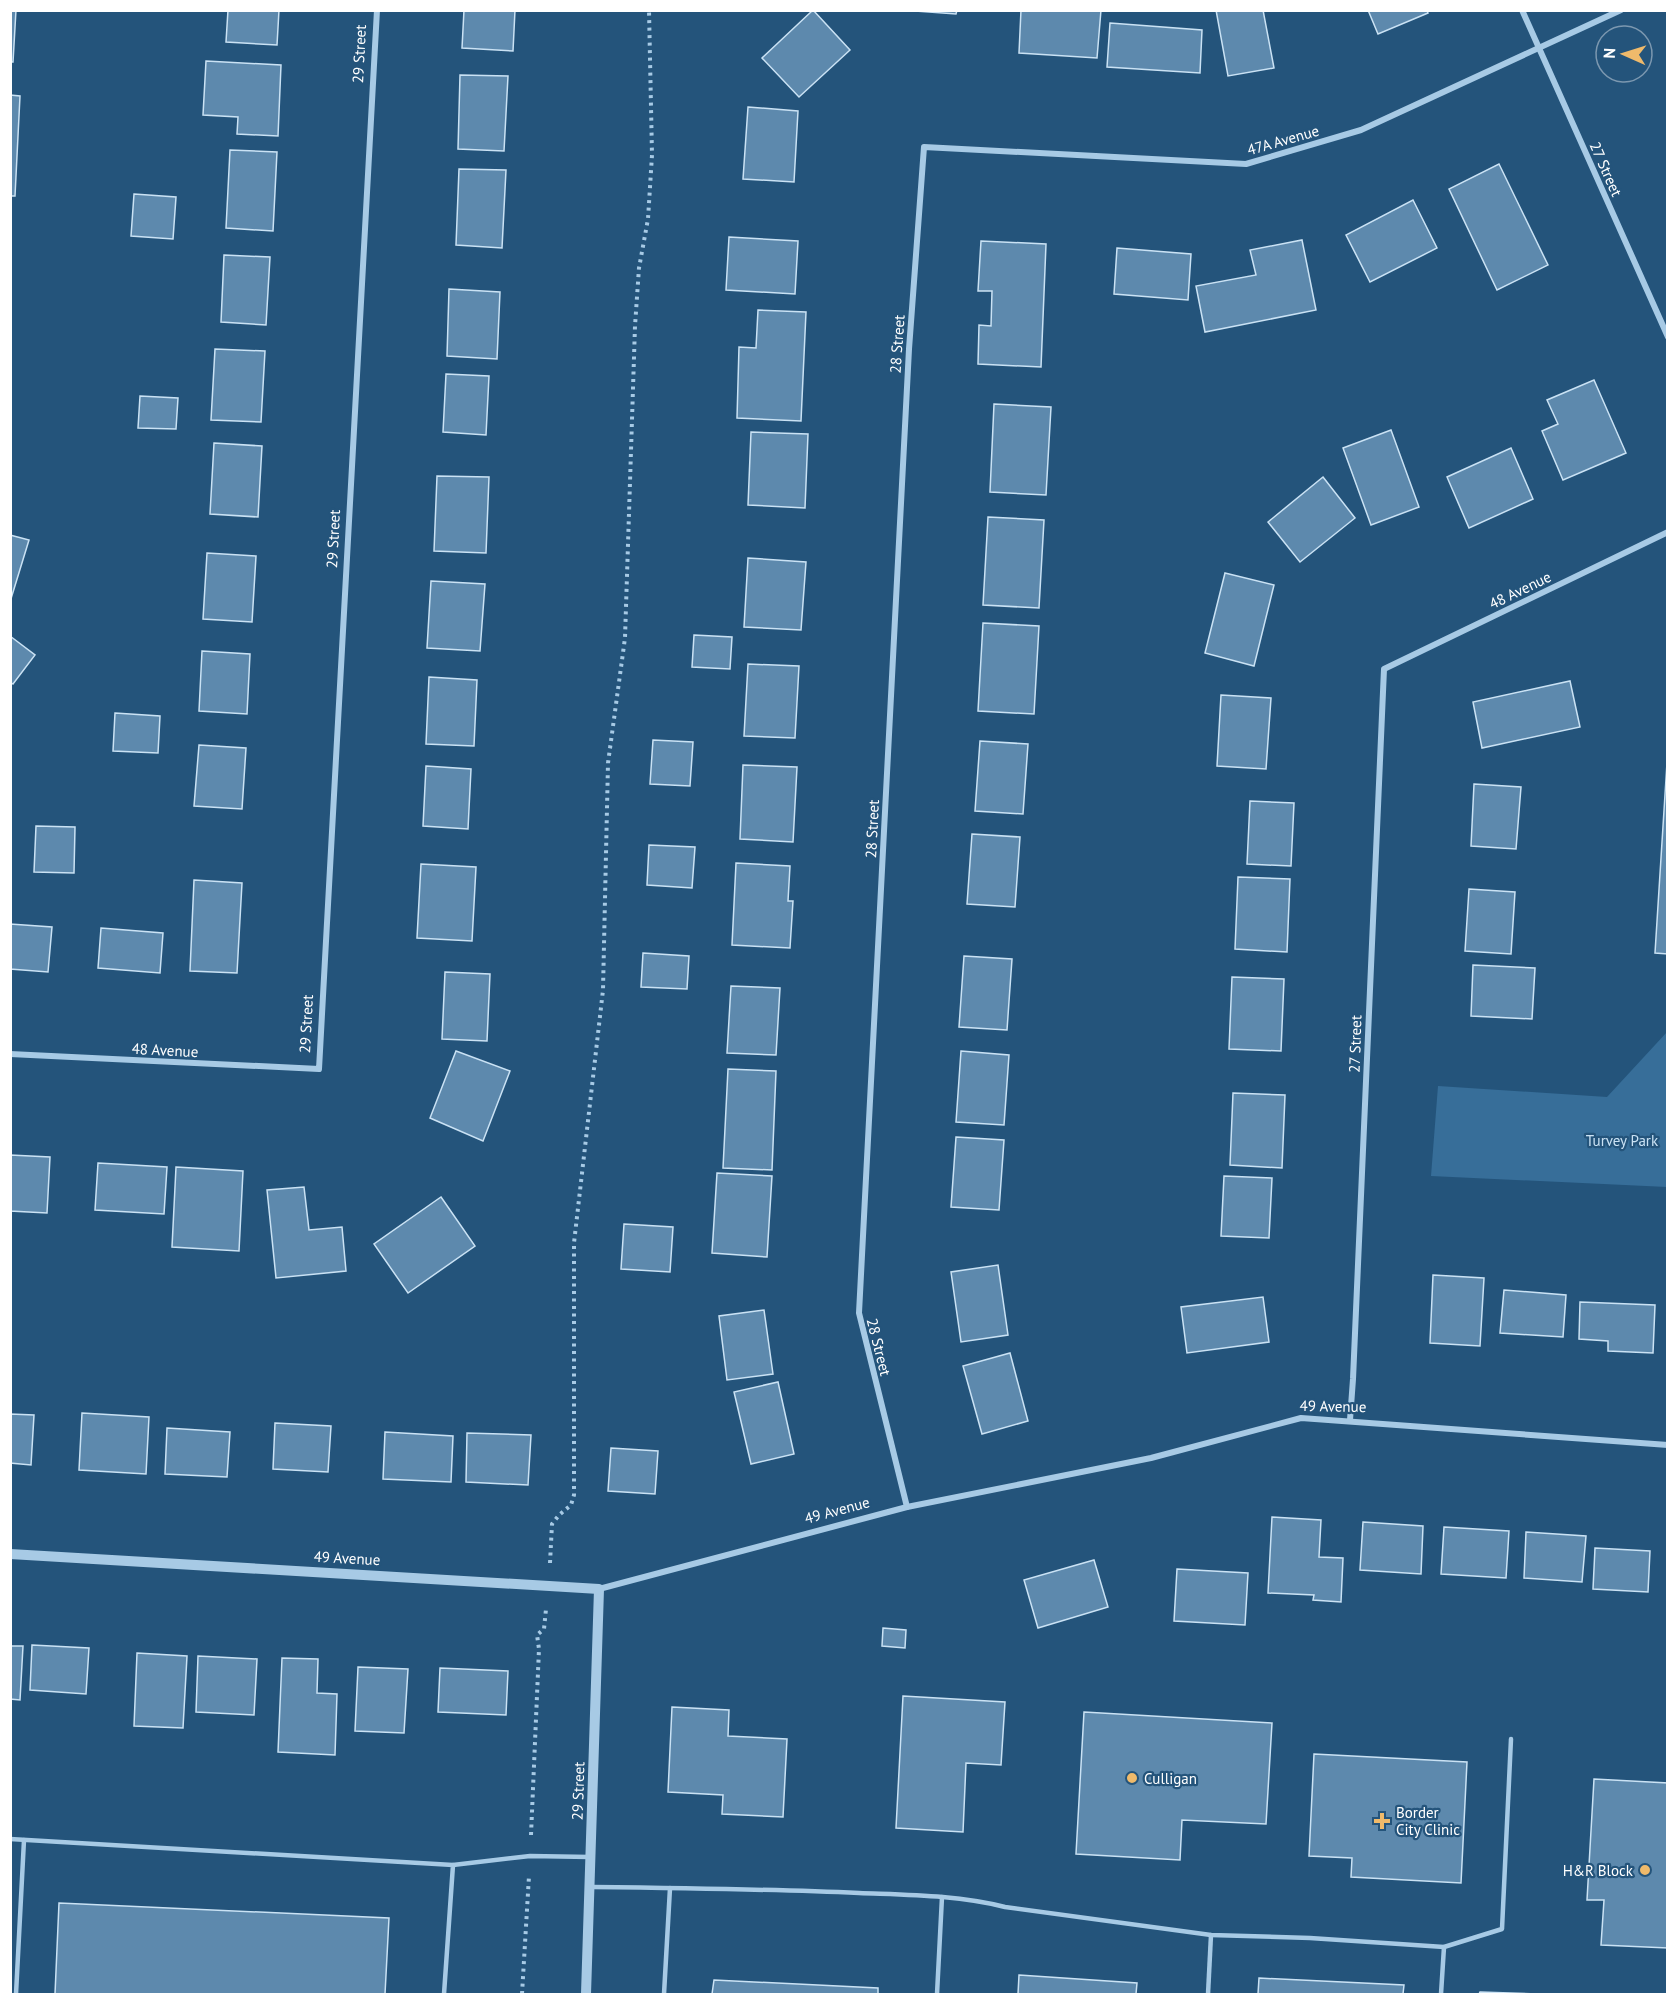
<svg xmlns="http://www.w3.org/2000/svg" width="1678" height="2005" font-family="'PT Sans',sans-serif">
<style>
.green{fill:#376e99}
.building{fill:#5d89ad;stroke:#cae2f4;stroke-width:1.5}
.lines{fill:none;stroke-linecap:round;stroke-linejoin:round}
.path{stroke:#a7cae5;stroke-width:4;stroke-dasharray:3 4.5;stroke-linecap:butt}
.service{stroke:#a7cae5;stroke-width:4.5}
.minor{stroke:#a7cae5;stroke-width:6}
.tertiary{stroke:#a7cae5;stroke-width:10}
.poi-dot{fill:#efba6b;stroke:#24547b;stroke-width:2}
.labels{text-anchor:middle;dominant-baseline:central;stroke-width:4.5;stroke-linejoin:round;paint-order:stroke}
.street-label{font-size:15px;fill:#fff;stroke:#24547b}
.park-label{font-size:15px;fill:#cae2f4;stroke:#24547b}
.poi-label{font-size:15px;fill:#fff;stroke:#24547b;text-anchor:start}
</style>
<rect width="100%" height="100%" fill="#24547b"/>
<!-- green -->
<path class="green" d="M1667 1032V1187L1431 1176 1438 1086 1607 1097Z"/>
<!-- building -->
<g class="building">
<path d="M10 10H16L13 62H10Z"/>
<path d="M228 10H279L277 45 226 42Z"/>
<path d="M464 10H515L513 51 462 48Z"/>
<path d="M813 10 850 50 799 97 762 58Z"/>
<path d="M901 10H957L956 14Z"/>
<path d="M1021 10H1101L1097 58 1019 53Z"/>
<path d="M1216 10H1263L1274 68 1228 76Z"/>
<path d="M1368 10H1427L1428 13 1378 34Z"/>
<path d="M1110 23 1202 30 1200 73 1107 67Z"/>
<path d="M206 61 281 65 278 136 237 134 238 117 203 115Z"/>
<path d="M460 75 508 76 504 151 458 149Z"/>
<path d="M10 95 20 96 15 196H10Z"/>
<path d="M748 107 798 111 794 182 743 179Z"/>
<path d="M230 150 277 152 273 231 226 228Z"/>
<path d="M1499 164 1548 265 1497 290 1449 189Z"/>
<path d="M459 169 506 170 502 248 456 245Z"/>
<path d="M134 194 176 197 173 239 131 236Z"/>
<path d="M1413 200 1437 248 1370 282 1346 235Z"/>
<path d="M729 237 798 241 795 294 726 290Z"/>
<path d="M1302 240 1316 310 1205 332 1196 286 1256 275 1250 250Z"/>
<path d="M981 241 1046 244 1041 367 978 364 979 325 991 326 992 291H978Z"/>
<path d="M1117 248 1191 254 1188 300 1114 294Z"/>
<path d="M224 255 270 257 266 325 221 322Z"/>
<path d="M449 289 500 292 497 359 447 356Z"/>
<path d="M758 310 806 312 801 421 737 418 739 347 756 348Z"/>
<path d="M215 349 265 351 261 422 211 420Z"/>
<path d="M446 374 489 376 486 435 443 432Z"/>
<path d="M1594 380 1626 453 1563 480 1542 431 1558 424 1547 400Z"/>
<path d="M140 396 178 398 176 429 138 428Z"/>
<path d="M994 404 1051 407 1046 495 990 492Z"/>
<path d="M1391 430 1419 507 1371 525 1343 448Z"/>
<path d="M751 432 808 434 805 508 748 505Z"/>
<path d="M214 443 262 446 258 517 210 514Z"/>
<path d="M1511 448 1533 499 1469 528 1447 477Z"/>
<path d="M437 476 489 477 486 553 434 551Z"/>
<path d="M1323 477 1355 518 1300 562 1268 522Z"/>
<path d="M988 517 1044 520 1039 608 983 605Z"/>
<path d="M10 535 29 540 10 602Z"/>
<path d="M207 553 256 556 252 622 203 619Z"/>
<path d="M748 558 806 562 801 630 744 627Z"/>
<path d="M1225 573 1274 585 1254 666 1205 653Z"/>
<path d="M431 581 485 584 480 651 427 648Z"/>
<path d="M983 623 1039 626 1034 714 978 711Z"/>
<path d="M694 635 732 637 730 669 692 667Z"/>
<path d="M10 636 35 655 13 684 10 682Z"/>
<path d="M202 651 250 654 247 714 199 711Z"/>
<path d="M748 664 799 666 795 738 744 736Z"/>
<path d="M429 677 477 680 474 746 426 744Z"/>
<path d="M1570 681 1580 727 1482 748 1473 702Z"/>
<path d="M1221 695 1271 698 1266 769 1217 766Z"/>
<path d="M115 713 160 716 158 753 113 751Z"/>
<path d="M653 740 693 742 690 786 650 784Z"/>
<path d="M980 741 1028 744 1023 814 975 811Z"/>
<path d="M199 745 246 748 242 809 194 806Z"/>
<path d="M1668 747V954L1655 953Z"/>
<path d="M743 765 797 767 793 842 740 839Z"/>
<path d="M426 766 471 769 468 829 423 826Z"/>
<path d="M1474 784 1521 787 1516 849 1471 846Z"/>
<path d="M1250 801 1294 803 1291 866 1247 864Z"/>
<path d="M36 826 75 827 74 873 34 872Z"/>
<path d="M972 834 1020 837 1015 907 967 904Z"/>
<path d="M649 845 695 847 692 888 647 885Z"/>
<path d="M736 863 790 866 788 901H793L790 948 732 945Z"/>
<path d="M421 864 476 867 472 941 417 938Z"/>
<path d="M1238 877 1290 879 1287 952 1235 949Z"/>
<path d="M194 880 242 883 237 973 190 971Z"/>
<path d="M1469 889 1515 892 1511 954 1465 951Z"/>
<path d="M10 924 52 927 48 972 10 969Z"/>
<path d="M101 928 163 933 160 973 98 968Z"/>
<path d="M643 953 689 956 687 989 641 987Z"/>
<path d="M964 956 1012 959 1007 1030 959 1027Z"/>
<path d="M1473 965 1535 968 1532 1019 1471 1016Z"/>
<path d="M445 972 490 974 487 1041 442 1039Z"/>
<path d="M1232 977 1284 979 1281 1051 1229 1049Z"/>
<path d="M731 986 780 988 776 1055 727 1053Z"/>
<path d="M456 1051 510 1071 483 1141 430 1118Z"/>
<path d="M961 1051 1009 1055 1004 1125 956 1122Z"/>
<path d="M728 1069 776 1071 772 1170 723 1168Z"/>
<path d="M1233 1093 1285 1095 1282 1168 1230 1165Z"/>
<path d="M956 1137 1004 1140 999 1210 951 1207Z"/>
<path d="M10 1155 50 1157 47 1213 10 1211Z"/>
<path d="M98 1163 167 1167 164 1214 95 1210Z"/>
<path d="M176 1167 243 1171 239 1251 172 1247Z"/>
<path d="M717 1173 772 1176 767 1257 712 1253Z"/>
<path d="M1224 1176 1272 1178 1269 1238 1221 1236Z"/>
<path d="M304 1187 309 1230 342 1227 346 1271 276 1278 267 1190Z"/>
<path d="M441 1197 475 1246 408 1293 374 1244Z"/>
<path d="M624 1224 673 1227 670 1272 621 1269Z"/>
<path d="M998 1265 1008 1335 961 1342 951 1272Z"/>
<path d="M1433 1275 1484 1278 1480 1346 1430 1343Z"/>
<path d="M1504 1290 1566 1295 1563 1337 1500 1333Z"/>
<path d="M1263 1297 1269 1342 1187 1353 1181 1307Z"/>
<path d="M1580 1302 1655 1305 1653 1353 1608 1351V1341L1579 1339Z"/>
<path d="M764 1310 773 1374 727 1380 719 1316Z"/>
<path d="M1010 1353 1028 1421 982 1434 963 1366Z"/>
<path d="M778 1382 794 1454 751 1464 734 1392Z"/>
<path d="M82 1413 149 1417 146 1474 79 1470Z"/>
<path d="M10 1414 34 1415 31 1465 10 1463Z"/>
<path d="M275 1423 331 1426 328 1472 273 1469Z"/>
<path d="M167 1428 230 1432 227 1477 165 1474Z"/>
<path d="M385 1432 453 1436 451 1482 383 1479Z"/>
<path d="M467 1433 531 1435 528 1485 466 1482Z"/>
<path d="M611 1448 658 1451 655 1494 608 1491Z"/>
<path d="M1272 1517 1321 1520 1319 1557 1343 1558 1341 1602 1313 1600 1314 1595 1268 1593Z"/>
<path d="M1363 1522 1423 1526 1421 1574 1360 1570Z"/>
<path d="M1444 1527 1509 1531 1506 1578 1441 1574Z"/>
<path d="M1526 1532 1586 1536 1582 1582 1524 1578Z"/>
<path d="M1595 1548 1650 1551 1648 1592 1593 1589Z"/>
<path d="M1094 1560 1108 1607 1038 1628 1024 1580Z"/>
<path d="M1177 1569 1248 1573 1245 1625 1174 1621Z"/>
<path d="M883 1628 906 1630 905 1648 882 1646Z"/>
<path d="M32 1645 89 1648 86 1694 30 1690Z"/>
<path d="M10 1646H23L20 1700 10 1699Z"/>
<path d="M137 1653 187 1656 183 1728 134 1726Z"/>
<path d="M198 1656 257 1659 254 1715 196 1712Z"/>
<path d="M282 1658 318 1659 317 1693 337 1694 335 1755 278 1752Z"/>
<path d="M358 1667 408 1669 404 1733 355 1731Z"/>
<path d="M440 1668 508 1671 506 1715 438 1712Z"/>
<path d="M903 1696 1005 1702 1001 1765 966 1763 963 1832 896 1828Z"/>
<path d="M672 1707 729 1710 728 1736 787 1739 783 1817 722 1814 723 1795 668 1792Z"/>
<path d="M1084 1712 1272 1723 1266 1824 1182 1820 1180 1860 1076 1854Z"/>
<path d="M1314 1754 1467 1762 1461 1883 1351 1877 1352 1858 1309 1856Z"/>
<path d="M1594 1779 1668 1783V1948L1601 1945 1604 1900H1587Z"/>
<path d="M59 1903 389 1918 385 1994H55Z"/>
<path d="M1019 1975 1137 1983 1136 1994H1018Z"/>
<path d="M1259 1978 1404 1985 1403 1994H1258Z"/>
<path d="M714 1980 878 1988V1994H712Z"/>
<path d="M1480 1992 1537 1994H1479Z"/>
</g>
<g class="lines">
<!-- path -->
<g class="path">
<path d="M550 1563 552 1524 559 1515 571 1505 574 1495V1243L603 990 608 763 625 638 635 326 639 268 648 219 652 155 649 10"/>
<path d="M531 1835 539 1649 537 1635 544 1629 546 1609"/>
<path d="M522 1994 529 1876"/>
</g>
<!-- service -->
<g class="service">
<path d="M10 1839 453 1865 444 1994"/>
<path d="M453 1865 530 1856 590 1857"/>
<path d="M590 1887C679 1888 770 1889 859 1893 908 1895 957 1895 1005 1907L1211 1935 1310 1938 1444 1947 1502 1929 1511 1739"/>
<path d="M16 1994 24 1840"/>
<path d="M664 1994 670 1888"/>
<path d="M937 1994 942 1897"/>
<path d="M1208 1994 1211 1935"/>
<path d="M1441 1994 1444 1947"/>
</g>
<!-- minor -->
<g class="minor">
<path d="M1522 10 1668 337"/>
<path d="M10 1054 319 1069 377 10"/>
<path d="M1350 1420 1353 1379 1384 669 1668 532"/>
<path d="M907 1507 859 1313 909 349 924 147 1246 164 1361 130 1621 10"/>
<path d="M599 1589 907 1507 1151 1458 1301 1418 1668 1445"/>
</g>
<!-- tertiary -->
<path class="tertiary" d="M10 1554 599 1589 586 1994"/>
</g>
<!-- markers -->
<g class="poi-dot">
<circle cx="1132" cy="1778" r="6"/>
<path d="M1379 1812h6v6h6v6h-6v6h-6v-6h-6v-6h6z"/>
<circle cx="1645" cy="1870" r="6"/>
</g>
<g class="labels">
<!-- street labels -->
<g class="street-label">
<text transform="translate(359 54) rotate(-87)">29 Street</text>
<text transform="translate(1283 140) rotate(-16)">47A Avenue</text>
<text transform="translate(1606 169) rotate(66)">27 Street</text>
<text transform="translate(897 344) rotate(-86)">28 Street</text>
<text transform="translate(333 539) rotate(-87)">29 Street</text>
<text transform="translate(1520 590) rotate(-26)">48 Avenue</text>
<text transform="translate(872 829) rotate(-87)">28 Street</text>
<text transform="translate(306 1024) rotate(-87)">29 Street</text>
<text transform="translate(1355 1044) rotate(-88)">27 Street</text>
<text transform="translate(165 1050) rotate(3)">48 Avenue</text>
<text transform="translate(879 1347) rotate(76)">28 Street</text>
<text transform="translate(1333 1406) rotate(1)">49 Avenue</text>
<text transform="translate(837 1510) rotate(-15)">49 Avenue</text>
<text transform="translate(347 1558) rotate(3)">49 Avenue</text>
<text transform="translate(578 1791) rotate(-88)">29 Street</text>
</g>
<!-- park labels -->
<g class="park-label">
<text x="1622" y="1140">Turvey Park</text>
</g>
<!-- poi labels -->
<g class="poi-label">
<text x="1144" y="1778">Culligan</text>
<text x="1396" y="1812">Border<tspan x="1396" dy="17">City Clinic</tspan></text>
<text x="1633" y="1870" text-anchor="end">H&amp;R Block</text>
</g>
</g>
<!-- border -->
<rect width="1678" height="2005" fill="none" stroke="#ffffff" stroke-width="24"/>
<!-- north arrow -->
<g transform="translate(1624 54) rotate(273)"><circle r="28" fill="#24547b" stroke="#7c98b0" stroke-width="1.5"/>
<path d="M0-4.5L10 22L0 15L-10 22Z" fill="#efba6b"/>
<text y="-9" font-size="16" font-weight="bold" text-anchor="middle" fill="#ffffff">N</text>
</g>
</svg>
